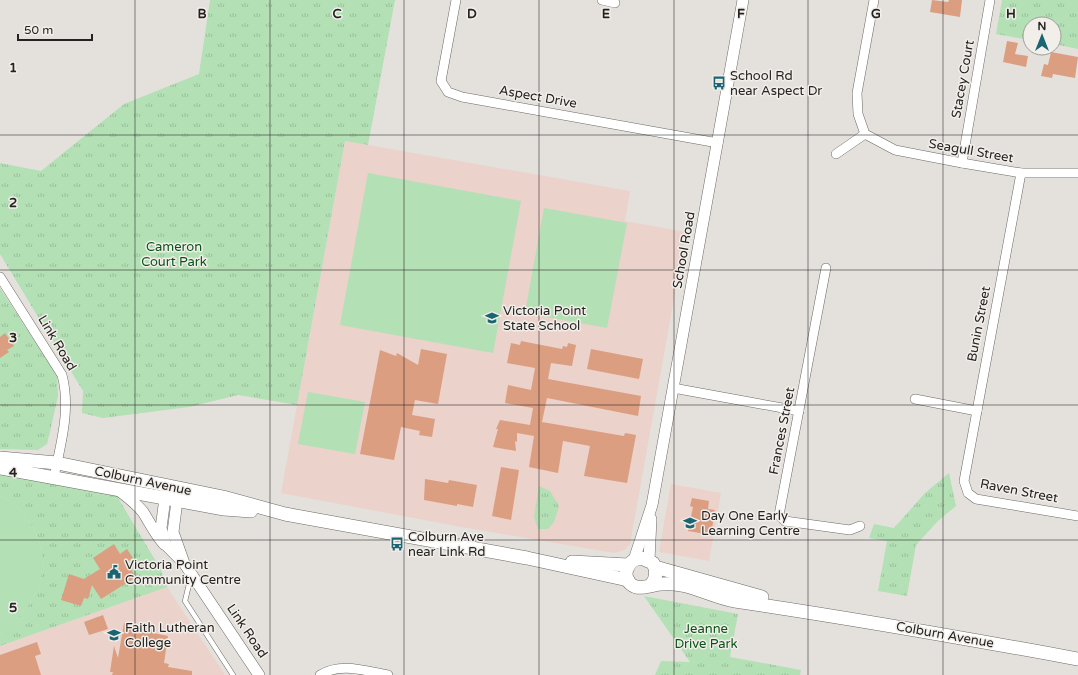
<svg xmlns="http://www.w3.org/2000/svg" width="1078" height="675" font-family="'Varela Round',sans-serif">
<style>
.education{fill:#ebd2cb}
.grass{fill:#b3e0b4}
.park{fill:url(#park-tufts)}
.building{fill:#dc9e80}
.lines{fill:none;stroke-linecap:round;stroke-linejoin:round}
.service-casing{stroke:#6c6965;stroke-width:5.5}
.minor-casing{stroke:#6c6965;stroke-width:10}
.tertiary-casing{stroke:#6c6965;stroke-width:12}
.secondary-casing{stroke:#6c6965;stroke-width:14}
.service{stroke:#fff;stroke-width:4.5}
.minor{stroke:#fff;stroke-width:9}
.tertiary{stroke:#fff;stroke-width:11}
.secondary{stroke:#fff;stroke-width:13}
.grid{fill:none;stroke:#242321;stroke-width:1;stroke-opacity:0.55}
.labels{text-anchor:middle;dominant-baseline:central;stroke-width:3;stroke-linejoin:round;paint-order:stroke}
.poi-label{font-size:13px;fill:#242321;stroke:#f2eeea;text-anchor:start}
.street-label{font-size:13px;fill:#242321;stroke:#f2eeea}
.park-label{font-size:13px;fill:#085417;stroke:#f2eeea}
.grid-label{font-size:13px;text-anchor:middle;font-weight:bold;fill:#242321;stroke:#f2eeea;stroke-width:3;stroke-linejoin:round;paint-order:stroke}
</style>
<defs>
<pattern id="park-tufts" width="24" height="20" patternUnits="userSpaceOnUse"><rect width="24" height="20" fill="#b3e0b4"/><path d="M3 7l-1-3M5 7V3M7 7l1-3M15 17l-1-3M17 17v-4M19 17l1-3" fill="none" stroke="#9ac09a"/></pattern>
</defs>
<rect width="100%" height="100%" fill="#e4e1dd"/>
<!-- education -->
<g class="education">
<path d="M345 141 630 191 625 221 686 232 630 544 625 550 614 553 456 526 281 493Z"/>
<path d="M671 484 721 493 709 561 659 552Z"/>
<path d="M167 587 225 675H0V646Z"/>
</g>
<!-- grass -->
<g class="grass">
<path d="M368 173 521 201 493 353 340 325Z"/>
<path d="M544 208 627 223 607 328 525 313Z"/>
<path d="M308 392 365 402 355 454 298 444Z"/>
<path d="M0 496C33 511 51 553 38 587 31 607 15 621 0 635Z"/>
</g>
<!-- park -->
<g class="park">
<path d="M210 0H395L368 145 345 141 297 405 238 395 189 407 103 418 82 413 83 391 0 254V163L41 171 124 104 199 74Z"/>
<path d="M1002 0H1078V49L1054 44V24H1030V40L996 34Z"/>
<path d="M0 288 57 375 58 396 50 432 47 444 38 450 0 449Z"/>
<path d="M949 473 956 506 938 521 916 545 907 596 878 591 887 541 869 538 874 524 894 528 925 493Z"/>
<path d="M0 474 117 496 161 570 167 587 0 646V635C15 621 31 607 38 587 51 553 33 511 0 496Z"/>
<path d="M539 486 550 491 559 506 554 522 548 529H538L534 517Z"/>
<path d="M644 596 738 614 730 657 801 670 800 675H655L661 661 690 662Z"/>
</g>
<!-- building -->
<g class="building">
<path d="M932 0 948 2 949 0H962L960 17 930 12Z"/>
<path d="M1007 41 1018 43 1015 54 1028 56 1026 67 1003 62Z"/>
<path d="M1051 52 1078 57 1075 78 1053 74 1052 78 1041 76 1044 64 1048 65Z"/>
<path d="M5 333 14 346 7 350 9 352 0 358V337Z"/>
<path d="M521 341 562 349 563 346 567 347 568 343 576 345 572 366 551 363 548 379 641 396 638 416 547 398 542 422 624 436 625 433 636 435 627 483 584 476 590 446 563 441 558 473 529 467 534 436 517 433V442L515 441 516 451 493 447 498 429H496L500 420 530 425 533 408 505 403 508 385 531 390 535 368 507 363 511 343 520 345Z"/>
<path d="M421 349 447 354 438 404 415 400 412 415 435 419 432 437 419 435 420 431 401 427 394 460 360 454 380 350 396 356 397 353 418 365Z"/>
<path d="M591 349 643 359 639 379 587 369Z"/>
<path d="M501 467 519 470 511 520 492 516Z"/>
<path d="M425 479 448 483 449 480 477 485 473 507 457 504V506L424 500Z"/>
<path d="M692 498 709 501 708 509 715 510 711 535 688 531 693 507 690 506Z"/>
<path d="M114 544 120 554 127 549 133 558 126 562 136 577 101 599 92 585 88 599 84 598 81 606 61 600 69 574 84 579 100 569 93 558Z"/>
<path d="M103 615 108 629 89 635 84 622Z"/>
<path d="M124 623 154 630 153 633 168 636 164 663 169 664 168 667 192 671V675H112L113 672H110L114 646 118 658Z"/>
<path d="M37 642 41 654 35 656 41 675H0V655Z"/>
</g>
<g class="lines">
<!-- service casing -->
<g class="service-casing">
<path id="service" d="M191 576 185 601 233 675"/>
</g>
<!-- minor casing -->
<g class="minor-casing">
<g id="minor">
<path d="M456 0 441 81 448 92 462 97 718 143"/>
<path d="M602 0 615 3"/>
<path d="M874 0 857 93 858 114 865 134 895 150 962 163 1021 173H1078"/>
<path d="M836 154 865 134"/>
<path d="M962 163 990 0"/>
<path d="M1021 173 964 481 968 493 976 499 1078 516"/>
<path d="M826 268 779 515 785 521 850 530 860 526"/>
<path d="M0 277 62 375C71 409 61 443 54 477"/>
<path d="M673 388 799 411"/>
<path d="M915 399 977 411"/>
<path d="M320 675C341 662 365 671 388 675"/>
</g>
</g>
<!-- tertiary casing -->
<g class="tertiary-casing">
<g id="tertiary">
<path d="M117 489C126 496 136 503 143 512 150 523 155 534 164 544"/>
<path d="M166 491 161 528 166 545 181 560"/>
<path d="M178 493 173 532 184 563 259 675"/>
<path d="M634 560 652 505 743 0"/>
<path d="M649 560 651 519"/>
</g>
</g>
<!-- secondary casing -->
<g class="secondary-casing">
<g id="secondary">
<path d="M0 458 57 463 223 497 285 514 527 558 628 580"/>
<path d="M0 468 224 509 251 511"/>
<path d="M572 562 628 565"/>
<path d="M655 567 762 597"/>
<path d="M651 585C657 578 657 571 653 563L641 558C626 559 619 581 636 587 643 589 655 584 662 584 688 581 710 597 735 601 850 618 964 638 1078 659"/>
</g>
</g>
<!-- service -->
<use href="#service" class="service"/>
<!-- minor -->
<use href="#minor" class="minor"/>
<!-- tertiary -->
<use href="#tertiary" class="tertiary"/>
<!-- secondary -->
<use href="#secondary" class="secondary"/>
</g>
<!-- grid -->
<path class="grid" d="M135 0V675M270 0V675M404 0V675M539 0V675M674 0V675M808 0V675M943 0V675M0 135H1078M0 270H1078M0 405H1078M0 540H1078"/>
<!-- icons -->
<defs>
<g id="bus-bare" transform="scale(1.08)"><path d="M-5-6H5V4H4V6H2V4H-2V6H-4V4H-5ZM-3.5-4V0h7V-4ZM-3.5 1.2v1.5H-2V1.2ZM2 1.2v1.5H3.5V1.2Z" fill="#1b6472" stroke="#f2eeea" stroke-width="2.5" paint-order="stroke"/></g>
<g id="school-bare" transform="scale(1.08)"><path d="M0-5L7-2L0 1L-7-2ZM-4 1L0 2.5L4 1V4Q0 6-4 4Z" fill="#1b6472" stroke="#f2eeea" stroke-width="2.5" paint-order="stroke"/></g>
<g id="civic-bare" transform="scale(1.08)"><path d="M-.6-6.5H3V-4.5H.6V-3L4-1V1h2V6H-6V1h2V-1L-.6-3ZM-1.2 2.5V6h2.4V2.5Z" fill="#1b6472" stroke="#f2eeea" stroke-width="2.5" paint-order="stroke"/></g>
</defs>
<g fill-rule="evenodd">
<use href="#bus-bare" x="719" y="83"/>
<use href="#school-bare" x="492" y="318"/>
<use href="#school-bare" x="690" y="523"/>
<use href="#bus-bare" x="397" y="544"/>
<use href="#civic-bare" x="114" y="572"/>
<use href="#school-bare" x="114" y="635"/>
</g>
<g class="labels">
<!-- poi labels -->
<g class="poi-label">
<text x="730" y="76">School Rd<tspan x="730" dy="15">near Aspect Dr</tspan></text>
<text x="503" y="311">Victoria Point<tspan x="503" dy="15">State School</tspan></text>
<text x="701" y="516">Day One Early<tspan x="701" dy="15">Learning Centre</tspan></text>
<text x="408" y="537">Colburn Ave<tspan x="408" dy="15">near Link Rd</tspan></text>
<text x="125" y="565">Victoria Point<tspan x="125" dy="15">Community Centre</tspan></text>
<text x="125" y="628">Faith Lutheran<tspan x="125" dy="15">College</tspan></text>
</g>
<!-- street labels -->
<g class="street-label">
<text transform="translate(963 79) rotate(-80)">Stacey Court</text>
<text transform="translate(538 97) rotate(10)">Aspect Drive</text>
<text transform="translate(971 151) rotate(10)">Seagull Street</text>
<text transform="translate(684 250) rotate(-80)">School Road</text>
<text transform="translate(979 324) rotate(-79)">Bunin Street</text>
<text transform="translate(57 343) rotate(59)">Link Road</text>
<text transform="translate(782 431) rotate(-79)">Frances Street</text>
<text transform="translate(143 481) rotate(12)">Colburn Avenue</text>
<text transform="translate(1019 491) rotate(11)">Raven Street</text>
<text transform="translate(247 631) rotate(56)">Link Road</text>
<text transform="translate(945 635) rotate(10)">Colburn Avenue</text>
</g>
<!-- park labels -->
<g class="park-label">
<text x="174" y="247">Cameron<tspan x="174" dy="15">Court Park</tspan></text>
<text x="706" y="629">Jeanne<tspan x="706" dy="15">Drive Park</tspan></text>
</g>
</g>
<g class="grid-label">
<text x="202" y="18">B</text>
<text x="337" y="18">C</text>
<text x="472" y="18">D</text>
<text x="606" y="18">E</text>
<text x="741" y="18">F</text>
<text x="876" y="18">G</text>
<text x="1011" y="18">H</text>
<text x="13" y="72">1</text>
<text x="13" y="207">2</text>
<text x="13" y="342">3</text>
<text x="13" y="477">4</text>
<text x="13" y="612">5</text>
</g>
<!-- north arrow -->
<g transform="translate(1042 36)"><circle r="19" fill="#f2eeea" stroke="#a09d9a"/>
<path d="M0-3L7 15L0 10L-7 15Z" fill="#1b6472"/>
<text y="-6" font-size="11" font-weight="bold" text-anchor="middle" fill="#242321">N</text>
</g>
<!-- scale -->
<path d="M18 34v6h74v-6" fill="none" stroke="#242321" stroke-width="2"/>
<text x="24" y="34" font-size="12" fill="#242321" stroke="#f2eeea" stroke-width="3" paint-order="stroke">50 m</text>
</svg>
